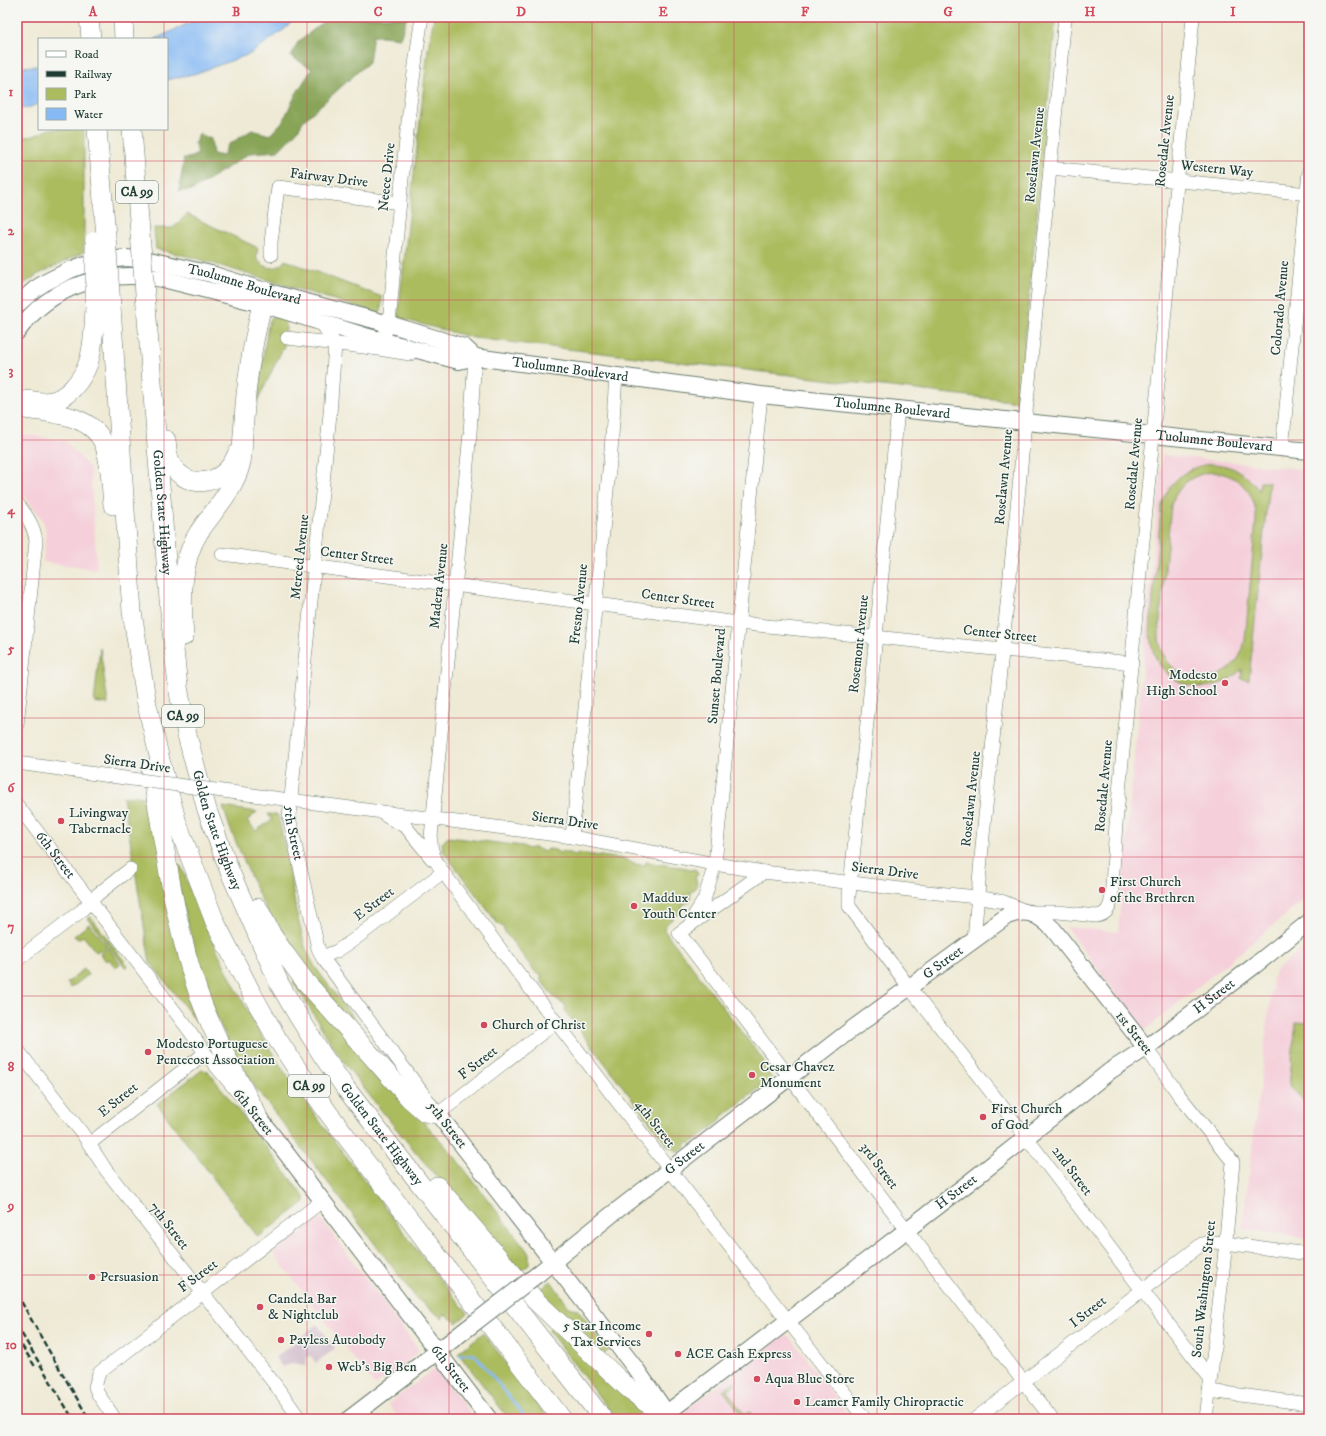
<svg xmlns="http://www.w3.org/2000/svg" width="1326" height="1436" font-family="'IM FELL DW Pica',serif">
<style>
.built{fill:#f5cfda}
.industrial{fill:#d1bdcb}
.green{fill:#abbc5f;stroke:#657c4a;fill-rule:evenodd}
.forest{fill:#88a456;stroke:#547045}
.water{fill:#87baf4;stroke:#537c94}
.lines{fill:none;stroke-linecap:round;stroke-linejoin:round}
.stream{stroke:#87baf4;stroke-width:2.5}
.minor-casing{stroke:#687a6c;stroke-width:14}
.major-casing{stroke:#687a6c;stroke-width:18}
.highway-casing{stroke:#687a6c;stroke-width:20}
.minor{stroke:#fff;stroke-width:13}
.major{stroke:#fff;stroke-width:16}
.highway{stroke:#fff;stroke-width:19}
.rail{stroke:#1f3d34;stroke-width:2.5;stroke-dasharray:6 3;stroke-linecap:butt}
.minor-bridge-casing{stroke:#687a6c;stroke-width:14;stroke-linecap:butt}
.major-bridge-casing{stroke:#687a6c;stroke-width:18;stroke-linecap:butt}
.highway-bridge-casing{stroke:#687a6c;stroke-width:20;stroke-linecap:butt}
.minor-bridge{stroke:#fff;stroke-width:13}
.major-bridge{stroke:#fff;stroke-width:16}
.highway-bridge{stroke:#fff;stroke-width:19}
.grid{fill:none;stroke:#d1495b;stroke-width:1;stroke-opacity:0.55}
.poi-dot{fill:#d1495b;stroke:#f6f6f2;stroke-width:1.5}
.labels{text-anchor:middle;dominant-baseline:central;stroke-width:3;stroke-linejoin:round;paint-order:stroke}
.shield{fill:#f6f6f2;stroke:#60746d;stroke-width:1}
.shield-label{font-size:13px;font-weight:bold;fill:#1f3d34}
.street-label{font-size:14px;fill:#1f3d34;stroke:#f6f6f2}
.poi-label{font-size:14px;fill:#1f3d34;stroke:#f6f6f2;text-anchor:start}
.neatline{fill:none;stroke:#d1495b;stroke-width:1.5}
.grid-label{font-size:13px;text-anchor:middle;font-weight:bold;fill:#d1495b}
</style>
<rect width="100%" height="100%" fill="#f6f6f2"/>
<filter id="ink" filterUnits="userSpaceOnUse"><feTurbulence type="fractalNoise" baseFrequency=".025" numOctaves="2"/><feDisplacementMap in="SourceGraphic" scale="8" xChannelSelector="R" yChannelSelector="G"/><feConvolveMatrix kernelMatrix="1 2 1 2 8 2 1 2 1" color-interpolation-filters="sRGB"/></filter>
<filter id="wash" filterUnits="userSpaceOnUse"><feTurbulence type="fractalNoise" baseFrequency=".012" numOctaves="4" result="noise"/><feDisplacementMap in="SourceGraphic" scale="16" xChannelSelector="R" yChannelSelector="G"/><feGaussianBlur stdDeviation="0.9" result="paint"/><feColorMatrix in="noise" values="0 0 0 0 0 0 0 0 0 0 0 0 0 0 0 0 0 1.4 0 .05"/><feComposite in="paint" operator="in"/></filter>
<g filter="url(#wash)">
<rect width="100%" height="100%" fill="#efead5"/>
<!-- built -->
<g class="built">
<path d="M17 434 64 440 90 468 97 569 43 562 46 530 43 521 17 485Z"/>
<path d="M1162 455 1309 470V896L1144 1031 1066 927 1118 932Z"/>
<path d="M1309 943V1238L1242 1229 1274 972Z"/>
<path d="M317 1219 322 1220 418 1349 417 1354 375 1386 273 1253Z"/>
<path d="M787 1335 792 1339 852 1419H688L685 1414V1411L783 1336Z"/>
<path d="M433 1370 438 1371 475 1419H400L388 1404Z"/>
</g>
<!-- industrial -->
<path class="industrial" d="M317 1324 335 1348 316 1363 311 1356 307 1357 306 1367 299 1364 293 1363 282 1367 275 1358Z"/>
<!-- green -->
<g class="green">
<path d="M434 17H1056L1019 402 474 338 402 319 398 315 428 49Z"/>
<path d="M49 129H84V252L37 275 17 289V138L34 136Z"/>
<path d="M187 214 258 248 256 257C262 269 278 272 285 260L382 297 381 311 377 313 374 312 195 258 156 249 154 228H173Z"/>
<path d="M273 317H277L287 319 284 346 258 400 261 370 268 326 270 320Z"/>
<path d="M1210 464C1231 464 1247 473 1259 491L1260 482H1269L1249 680 1241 679 1242 669C1205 706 1149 682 1150 630L1161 510C1166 484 1184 467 1210 464ZM1211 472C1238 473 1257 493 1256 520L1245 640C1235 696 1157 688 1159 631L1171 505C1178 486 1191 475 1211 472Z"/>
<path d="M100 648 108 704 94 702Z"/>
<path d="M136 796 149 798 201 1018 196 1021 150 962 123 797Z"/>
<path d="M223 807 257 812 247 821 256 831 272 820 268 814 278 815 287 856 296 911 305 947 315 967 358 1024 355 1026 315 983 278 933 255 887 230 828Z"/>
<path d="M448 837 523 846 528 849C535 846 537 849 543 851L549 849 555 850 560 853 563 851 575 855 578 853 625 859 634 864 645 865 646 862 687 868 690 870 695 869 698 874 695 878 697 882 695 889 691 892 690 901 683 905C681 918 666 919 664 930L764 1061 763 1066 771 1077V1079L722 1117 718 1123 690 1144 689 1142 685 1145 686 1147 679 1152 669 1147 581 1032C579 1022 567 1019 565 1009L566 1007 564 1004 561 1003 559 1000 556 999 541 981V975L536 973 504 931 503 927 498 924 443 851 442 843Z"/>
<path d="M181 866C207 932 237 996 274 1056 301 1097 331 1137 361 1176 389 1213 418 1251 447 1289L468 1313 457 1323 445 1314 442 1318 417 1299 258 1091 235 1056 205 992 174 868Z"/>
<path d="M91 917 128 966 126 968 88 919Z"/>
<path d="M89 924 107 946 101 951 100 950 96 952 83 936 78 939 74 936Z"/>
<path d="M108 947 120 964 115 967 109 959 106 961 100 954Z"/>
<path d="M84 969 88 975 71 988 67 983Z"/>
<path d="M298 979 454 1156 526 1249 529 1254V1265L519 1272C462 1206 402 1139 349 1069 328 1041 312 1010 293 982Z"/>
<path d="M1296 1022 1309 1023V1102L1306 1103 1289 1086Z"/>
<path d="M202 1070 208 1071 305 1198V1202L258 1237 157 1104Z"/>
<path d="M551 1281 569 1307 577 1309 609 1350 603 1355 537 1291Z"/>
<path d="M555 1324 642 1412 635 1419H616L548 1330Z"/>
<path d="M483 1333 549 1419H509L458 1353Z"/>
<path d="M735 1381V1384L727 1391 745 1415 751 1411 752 1413 748 1416 750 1419H745L723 1390Z"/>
</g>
<!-- forest -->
<path class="forest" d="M326 17H407L400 38 373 35 369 62 303 121 298 130 278 151 250 153 193 190 179 191 184 158H189L198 154 195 144 199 134 211 139 213 154 223 156 228 145 252 130 270 135 283 121 296 94 312 69 291 56 298 42 322 23Z"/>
<!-- water -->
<g class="water">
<path d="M202 17H296L285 29 250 54 197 73 167 80V39H155Z"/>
<path d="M39 66V104L27 108 17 109V67Z"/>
</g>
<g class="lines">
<!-- stream -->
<path class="stream" d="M460 1355 472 1353 476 1356 527 1419"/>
</g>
</g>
<g filter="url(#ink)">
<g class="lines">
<!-- minor casing -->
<g class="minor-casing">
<g id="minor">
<path d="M1050 168 1309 194"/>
<path d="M271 255V242L278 187 400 203"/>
<path id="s1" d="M321 322 335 344 330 414 289 817 318 948 322 957 438 1114 556 1022"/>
<path d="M287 338 372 348 382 340 389 324C398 222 406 118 422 17"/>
<path d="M372 348 410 354"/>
<path d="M475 357 470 433 431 837C430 851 435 861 443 872L516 970 670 1170 865 1419"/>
<path d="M898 409 876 636 849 896V906L909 987 1026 1137 1142 1290 1210 1378"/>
<path d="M1282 449 1309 171"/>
<path d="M17 503C26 515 34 525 36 541L17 725"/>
<path d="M222 554 738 623 1132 663"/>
<path d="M17 763 132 779"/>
<path d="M238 793 572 837 715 864 764 872 917 891 977 897 1004 902 1028 912H1058L1096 916C1106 915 1109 909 1111 901L1116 824 1193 17"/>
<path id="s2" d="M17 805 189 1030 205 1053 239 1094"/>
<path d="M386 816 406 827 432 859"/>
<path d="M572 837 611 451 616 375"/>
<path d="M764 872 679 933 1052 1419"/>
<path d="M692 919 704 900 715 864 761 395"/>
<path d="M974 940 983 836 1018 498 1025 422 1065 17"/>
<path d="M322 957 337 951 355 939 443 872"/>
<path d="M17 960 81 911 98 894 130 869"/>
<path d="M1146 1048 1179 1095 1233 1162 1224 1261 1206 1419"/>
<path d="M17 1049 82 1133 106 1170 277 1387 300 1419"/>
<path d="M89 1144 205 1053"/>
<path d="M1209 1391 1309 1404"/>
<path d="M115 1419 98 1394 95 1387 99 1373 322 1201"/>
<path d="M975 1419 1202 1244 1213 1242 1225 1243 1309 1254"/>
</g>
</g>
<!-- major casing -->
<g class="major-casing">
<g id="major">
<path id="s3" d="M17 305 35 289 46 282 70 270 86 264 99 261 126 258 149 260 211 274 265 291 389 324 464 347 475 357"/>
<path id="s4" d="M17 332C51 284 107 269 163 279L262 304 365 336 459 361 475 357 761 395 1309 451"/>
<path d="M438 1114 636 1369 668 1415"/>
<path id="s5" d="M257 1115 489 1419"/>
<path id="s6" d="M538 1274 611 1215 848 1032 1007 916C1028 908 1038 914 1053 929L1146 1048"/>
<path d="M349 1419 464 1331"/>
<path id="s7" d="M659 1419 967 1184 1084 1092 1110 1071 1146 1048 1254 966 1309 922"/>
</g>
</g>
<!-- highway casing -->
<g class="highway-casing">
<g id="highway">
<path d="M89 17 91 39"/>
<path d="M123 17 124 39"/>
<path d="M97 129 106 236"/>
<path d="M132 129 140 233"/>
<path id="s8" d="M146 306 170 612 178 687 187 735 207 810 230 872 260 940 280 985 297 1014 323 1056 347 1090 603 1419"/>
<path d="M111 307 132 612 147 705 160 760 177 823 197 875 215 922 252 994 276 1037 295 1066 329 1114 562 1419"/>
<path d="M28 400C37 402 47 403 56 400 72 394 86 374 90 357 94 341 94 324 95 308"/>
<path d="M17 408C46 413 91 412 104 444 111 461 111 486 113 505"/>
<path d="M166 440C167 448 167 457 171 464 189 493 226 484 237 454"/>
<path d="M184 636C181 601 180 562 199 532 214 510 235 489 241 462 243 453 242 444 243 435 244 419 245 402 247 386 250 354 258 322 265 291"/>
<path d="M151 769C165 844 173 920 198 992 213 1035 236 1075 257 1115"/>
<path d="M258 908 272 935 285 954 305 981 409 1098 425 1112 438 1114"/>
<path d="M437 1186 536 1301 628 1388 645 1402 667 1413"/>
</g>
</g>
<!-- minor -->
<use href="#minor" class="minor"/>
<!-- major -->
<use href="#major" class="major"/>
<!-- highway -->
<use href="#highway" class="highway"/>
<!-- rail -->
<g class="rail">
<path d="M17 1294 45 1344 89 1419"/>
<path d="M17 1326 73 1419"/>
<path d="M17 1338 36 1368"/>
</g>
<!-- minor-bridge casing -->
<g class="minor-bridge-casing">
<path id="minor-bridge" d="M132 779 238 793"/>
</g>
<!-- major-bridge casing -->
<g class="major-bridge-casing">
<path id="major-bridge" d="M464 1331 538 1274"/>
</g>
<!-- highway-bridge casing -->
<g class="highway-bridge-casing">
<g id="highway-bridge">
<path d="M140 233 146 306"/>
<path d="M106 236 111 307"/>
<path d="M95 241V308"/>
</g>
</g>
<!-- minor-bridge -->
<use href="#minor-bridge" class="minor-bridge"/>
<!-- major-bridge -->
<use href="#major-bridge" class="major-bridge"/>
<!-- highway-bridge -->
<use href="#highway-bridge" class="highway-bridge"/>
</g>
</g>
<!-- grid -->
<path class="grid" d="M164 17V39M307 17V1419M449 17V1419M592 17V1419M734 17V1419M877 17V1419M1019 17V1419M1162 17V1419M164 129V1419M17 161H1309M17 300H1309M17 440H1309M17 579H1309M17 718H1309M17 857H1309M17 996H1309M17 1136H1309M17 1275H1309"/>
<!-- markers -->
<g class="poi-dot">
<circle cx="1225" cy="683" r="4"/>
<circle cx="61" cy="821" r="4"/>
<circle cx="1102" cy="890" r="4"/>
<circle cx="634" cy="906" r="4"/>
<circle cx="484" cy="1025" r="4"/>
<circle cx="148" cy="1052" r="4"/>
<circle cx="752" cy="1075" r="4"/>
<circle cx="983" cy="1117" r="4"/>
<circle cx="92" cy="1277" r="4"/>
<circle cx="260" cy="1307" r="4"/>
<circle cx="649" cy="1334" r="4"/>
<circle cx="281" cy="1340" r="4"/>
<circle cx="678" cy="1354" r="4"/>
<circle cx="329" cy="1367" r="4"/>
<circle cx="757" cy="1379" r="4"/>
<circle cx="797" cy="1402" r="4"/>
</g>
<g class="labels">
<!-- shield labels -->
<g class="shield">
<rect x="116" y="181" width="42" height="22" rx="3"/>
<rect x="162" y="705" width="42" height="22" rx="3"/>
<rect x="288" y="1075" width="42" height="22" rx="3"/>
</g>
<g class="shield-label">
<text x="137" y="192">CA 99</text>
<text x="183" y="716">CA 99</text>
<text x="309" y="1086">CA 99</text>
</g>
<!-- street labels -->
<g class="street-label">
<text transform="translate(1165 141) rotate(-84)">Rosedale Avenue</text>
<text transform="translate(1035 155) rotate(-84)">Roselawn Avenue</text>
<text transform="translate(1217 169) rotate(6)">Western Way</text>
<text transform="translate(387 177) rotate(-84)">Neece Drive</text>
<text transform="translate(329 178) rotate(7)">Fairway Drive</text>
<text stroke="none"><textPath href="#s3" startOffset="243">Tuolumne Boulevard</textPath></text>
<text transform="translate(1280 308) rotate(-85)">Colorado Avenue</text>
<text stroke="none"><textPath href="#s4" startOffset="584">Tuolumne Boulevard</textPath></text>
<text stroke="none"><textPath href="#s4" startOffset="908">Tuolumne Boulevard</textPath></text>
<text stroke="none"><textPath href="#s4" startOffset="1232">Tuolumne Boulevard</textPath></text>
<text transform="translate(1134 464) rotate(-85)">Rosedale Avenue</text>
<text transform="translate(1004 477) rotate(-85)">Roselawn Avenue</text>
<text stroke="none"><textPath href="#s8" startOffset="207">Golden State Highway</textPath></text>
<text transform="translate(357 556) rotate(7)">Center Street</text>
<text transform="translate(300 557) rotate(-84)">Merced Avenue</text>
<text transform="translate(439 586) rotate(-84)">Madera Avenue</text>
<text transform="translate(678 599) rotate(8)">Center Street</text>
<text transform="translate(579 604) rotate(-84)">Fresno Avenue</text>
<text transform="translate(1000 634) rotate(6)">Center Street</text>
<text transform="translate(859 644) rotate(-84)">Rosemont Avenue</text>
<text transform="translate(717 676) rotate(-85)">Sunset Boulevard</text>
<text transform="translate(137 764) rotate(8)">Sierra Drive</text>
<text transform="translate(1104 786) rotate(-85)">Rosedale Avenue</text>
<text transform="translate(971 799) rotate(-84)">Roselawn Avenue</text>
<text transform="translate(565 821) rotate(8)">Sierra Drive</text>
<text stroke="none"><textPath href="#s8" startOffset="531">Golden State Highway</textPath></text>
<text stroke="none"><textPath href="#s1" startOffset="518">5th Street</textPath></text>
<text stroke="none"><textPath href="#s2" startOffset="63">6th Street</textPath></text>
<text transform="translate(885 871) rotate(7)">Sierra Drive</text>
<text transform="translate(374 904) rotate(-37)">E Street</text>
<text stroke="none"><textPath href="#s6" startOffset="511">G Street</textPath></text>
<text stroke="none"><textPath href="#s7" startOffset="698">H Street</textPath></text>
<text transform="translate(1134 1033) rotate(52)">1st Street</text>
<text transform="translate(478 1063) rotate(-38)">F Street</text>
<text transform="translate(118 1100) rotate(-39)">E Street</text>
<text transform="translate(253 1112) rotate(51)">6th Street</text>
<text transform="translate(655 1124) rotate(52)">4th Street</text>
<text transform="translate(447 1125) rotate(52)">5th Street</text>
<text stroke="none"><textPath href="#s8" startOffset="879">Golden State Highway</textPath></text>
<text stroke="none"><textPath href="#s6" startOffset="187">G Street</textPath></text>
<text transform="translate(879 1166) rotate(53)">3rd Street</text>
<text transform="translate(1072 1171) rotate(53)">2nd Street</text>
<text stroke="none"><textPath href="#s7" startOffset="374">H Street</textPath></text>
<text transform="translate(169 1226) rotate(52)">7th Street</text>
<text transform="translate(198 1276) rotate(-37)">F Street</text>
<text transform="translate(1204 1289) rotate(-84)">South Washington Street</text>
<text transform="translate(1088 1312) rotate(-38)">I Street</text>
<text stroke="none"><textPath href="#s5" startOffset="319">6th Street</textPath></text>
</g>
<!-- poi labels -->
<g class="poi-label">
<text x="1217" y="675" text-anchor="end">Modesto<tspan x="1217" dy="16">High School</tspan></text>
<text x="69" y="813">Livingway<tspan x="69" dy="16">Tabernacle</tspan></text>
<text x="1110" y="882">First Church<tspan x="1110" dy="16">of the Brethren</tspan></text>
<text x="642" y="898">Maddux<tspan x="642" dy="16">Youth Center</tspan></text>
<text x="492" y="1025">Church of Christ</text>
<text x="156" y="1044">Modesto Portuguese<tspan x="156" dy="16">Pentecost Association</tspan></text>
<text x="760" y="1067">Cesar Chavez<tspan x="760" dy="16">Monument</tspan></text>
<text x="991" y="1109">First Church<tspan x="991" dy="16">of God</tspan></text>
<text x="100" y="1277">Persuasion</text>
<text x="268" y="1299">Candela Bar<tspan x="268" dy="16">&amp; Nightclub</tspan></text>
<text x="641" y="1326" text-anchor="end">5 Star Income<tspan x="641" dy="16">Tax Services</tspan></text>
<text x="289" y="1340">Payless Autobody</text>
<text x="686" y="1354">ACE Cash Express</text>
<text x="337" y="1367">Web's Big Ben</text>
<text x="765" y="1379">Aqua Blue Store</text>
<text x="805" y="1402">Leamer Family Chiropractic</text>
</g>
</g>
<!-- margin -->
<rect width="1326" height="1436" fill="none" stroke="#f6f6f2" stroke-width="44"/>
<!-- legend -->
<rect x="38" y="38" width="130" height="92" fill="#f6f6f2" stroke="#a0aca6"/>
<rect x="46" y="51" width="20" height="6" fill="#ffffff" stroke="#a0aca6"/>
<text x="74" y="58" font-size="12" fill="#1f3d34">Road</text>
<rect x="46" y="71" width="20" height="6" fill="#1f3d34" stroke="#a0aca6"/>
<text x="74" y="78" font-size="12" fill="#1f3d34">Railway</text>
<rect x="46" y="88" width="20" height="12" fill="#abbc5f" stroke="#a0aca6"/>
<text x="74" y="98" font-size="12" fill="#1f3d34">Park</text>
<rect x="46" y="108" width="20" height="12" fill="#87baf4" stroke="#a0aca6"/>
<text x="74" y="118" font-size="12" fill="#1f3d34">Water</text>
<rect x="22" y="22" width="1282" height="1392" class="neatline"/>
<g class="grid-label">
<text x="93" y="16">A</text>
<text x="236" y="16">B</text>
<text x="378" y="16">C</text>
<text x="521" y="16">D</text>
<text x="663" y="16">E</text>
<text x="805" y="16">F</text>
<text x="948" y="16">G</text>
<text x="1090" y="16">H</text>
<text x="1233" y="16">I</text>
<text x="11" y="96">1</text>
<text x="11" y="235">2</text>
<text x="11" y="375">3</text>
<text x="11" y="514">4</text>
<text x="11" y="653">5</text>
<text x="11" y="792">6</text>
<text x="11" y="931">7</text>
<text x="11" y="1071">8</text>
<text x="11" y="1210">9</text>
<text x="11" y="1349">10</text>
</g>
</svg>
